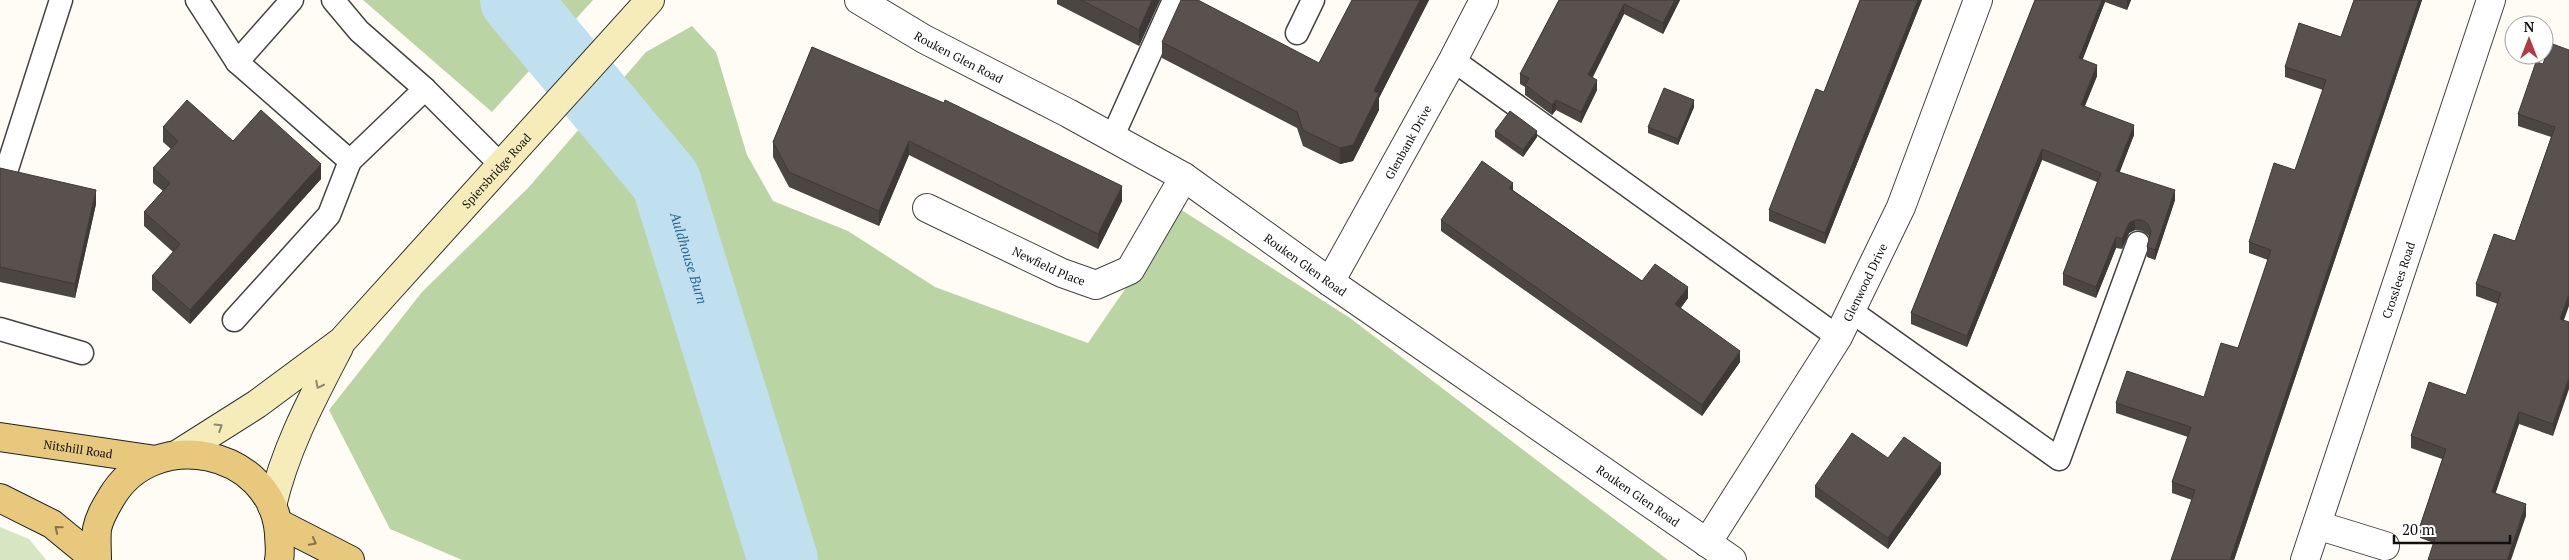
<svg xmlns="http://www.w3.org/2000/svg" width="2569" height="560" font-family="'PT Serif',serif">
<style>
.green{fill:#d6e5c2}
.forest{fill:#bbd4a3}
.lines{fill:none;stroke-linecap:round;stroke-linejoin:round}
.river{stroke:#c0dfef;stroke-width:70}
.lane-casing{stroke:#434343;stroke-width:25}
.street-casing{stroke:#434343;stroke-width:30}
.secondary-casing{stroke:#323232;stroke-width:30}
.primary-casing{stroke:#212121;stroke-width:30}
.lane{stroke:#fff;stroke-width:22}
.street{stroke:#fff;stroke-width:28}
.secondary{stroke:#f5ecb9;stroke-width:28}
.primary{stroke:#e7c87c;stroke-width:28}
.wall{fill:#4c4643}
.shaded-wall{fill:#3e3937}
.building{fill:#58514e;stroke:#3e3937}
.oneway{stroke:#8e896d}
.oneway2{stroke:#86754b}
.labels{text-anchor:middle;dominant-baseline:central;stroke-width:5;stroke-linejoin:round;paint-order:stroke}
.street-label{font-size:12px;fill:#101010;stroke:#fff}
.water-label{font-size:14px;font-style:italic;fill:#286994;stroke:#fff}
</style>
<rect width="100%" height="100%" fill="#fefcf5"/>
<!-- green -->
<path class="green" d="M0 527 29 539 46 560H0Z"/>
<!-- forest -->
<g class="forest">
<path d="M363 0H593L492 112Z"/>
<path d="M692 26 716 52 747 155 773 201 848 231 935 287 1088 343 1180 209 1350 318 1668 560H462L390 529 329 410 422 292 528 188 646 52Z"/>
</g>
<g class="lines">
<!-- river -->
<path class="river" id="s1" d="M515 0 666 181 783 560"/>
<!-- lane casing -->
<g class="lane-casing">
<g id="lane">
<path d="M197 0 237 62"/>
<path d="M292 0 237 62 350 161 425 89"/>
<path d="M333 0 359 31 425 89 501 165"/>
<path d="M1297 33 1313 0"/>
<path d="M1453 60 1838 337"/>
<path d="M1112 138 1174 0"/>
<path d="M0 170 6 172 61 0"/>
<path d="M1851 311 2059 459 2138 243"/>
<path d="M234 320 329 215 350 161"/>
<path d="M0 329 82 353"/>
</g>
</g>
<!-- street casing -->
<g class="street-casing">
<g id="street">
<path id="s2" d="M859 0 924 39 1068 113 1184 177 1330 282 1732 560"/>
<path id="s3" d="M927 208 1062 273 1096 285 1130 270 1184 177"/>
<path id="s4" d="M1330 282 1453 60 1484 0"/>
<path d="M2317 525 2385 546"/>
<path id="s5" d="M1707 543 1838 337 1901 207 1978 0"/>
<path id="s6" d="M2305 560 2491 0"/>
</g>
</g>
<!-- secondary casing -->
<g class="secondary-casing">
<g id="secondary">
<path id="s7" d="M178 454 257 404 342 341 650 0"/>
<path d="M272 506C285 449 312 399 339 347"/>
</g>
</g>
<!-- primary casing -->
<g class="primary-casing">
<g id="primary">
<path id="s8" d="M0 437 156 460"/>
<path d="M0 498 52 524 96 560"/>
<path d="M278 523 350 560"/>
<path d="M97 560C97 550 96 539 97 529 99 518 105 508 111 498 153 425 272 449 279 533 279 542 281 551 279 560"/>
</g>
</g>
<!-- lane -->
<use href="#lane" class="lane"/>
<!-- street -->
<use href="#street" class="street"/>
<!-- secondary -->
<use href="#secondary" class="secondary"/>
<!-- primary -->
<use href="#primary" class="primary"/>
</g>
<!-- wall -->
<g class="wall">
<path d="M1057 0H1160L1139 46 1057 4Z"/>
<path d="M1352 0H1429L1379 98V110L1353 161 1340 164 1303 146 1297 128 1162 58V42L1319 63Z"/>
<path d="M1559 0H1680L1663 34 1624 14 1593 77 1597 90 1581 123 1556 110 1552 115 1525 95V87L1520 84V74Z"/>
<path d="M1860 0H1922L1825 244 1769 221V210L1824 92Z"/>
<path d="M2035 0H2131L2127 10 2105 2 2082 60 2097 76 2085 106 2134 135 2119 172 2175 200 2155 260 2147 257V247L2149 237 2148 235 2142 231 2135 230 2129 233 2122 249 2116 248 2096 298 2063 285V274L2097 182 2042 160 1967 347 1911 324V313Z"/>
<path d="M2354 0H2422L2234 560H2171L2192 500 2172 493V482L2188 437 2116 413V403L2204 397 2238 348 2268 260 2249 253V242L2295 170 2323 90 2285 77V67L2341 37Z"/>
<path d="M812 47 1122 201 1098 249 909 155 879 226 789 187 773 157V142Z"/>
<path d="M2569 50 2564 320 2553 436 2519 424 2495 493 2526 516 2434 543 2420 538V526L2442 459 2411 448V436L2466 395 2498 304 2476 296V284L2515 241 2551 137 2518 126V114Z"/>
<path d="M1694 107 1678 145 1648 133V127Z"/>
<path d="M163 127 233 141 321 179 190 324 152 290V276L173 252 144 226V212L163 191 153 183V168L171 149 163 142Z"/>
<path d="M1495 131 1537 137 1523 157 1495 137Z"/>
<path d="M0 168 96 204 75 298 0 282Z"/>
<path d="M1513 190 1642 281 1688 298 1681 308 1740 362 1702 416 1441 231V220Z"/>
<path d="M1888 458 1941 474 1888 549 1815 497V486Z"/>
</g>
<!-- shaded-wall -->
<g class="shaded-wall">
<path d="M1152 0H1160L1139 46V30Z"/>
<path d="M1420 0H1429L1379 98V110L1353 161 1340 164V148L1374 91Z"/>
<path d="M1675 0H1680L1663 34V23Z"/>
<path d="M1918 0H1922L1825 244V233Z"/>
<path d="M2102 0H2105V2L2079 69V58Z"/>
<path d="M2127 0H2131L2127 10Z"/>
<path d="M2419 0H2422L2234 560H2230Z"/>
<path d="M1624 4V14L1588 86V75Z"/>
<path d="M2097 65V76L2081 115V105Z"/>
<path d="M1597 80V90L1581 123V112Z"/>
<path d="M1556 100V110L1552 115V105Z"/>
<path d="M1694 100V107L1678 145V139Z"/>
<path d="M2134 125V135L2116 182V171Z"/>
<path d="M1537 131V137L1523 157V150Z"/>
<path d="M909 141V155L879 226V211Z"/>
<path d="M2042 149V160L1967 347V336Z"/>
<path d="M321 164V179L190 324V310Z"/>
<path d="M1513 183V194L1509 188Z"/>
<path d="M1122 186V201L1098 249V234Z"/>
<path d="M96 190V204L75 298V284Z"/>
<path d="M2175 190V200L2155 260V250Z"/>
<path d="M2135 220V230L2129 233 2122 249V239L2129 223Z"/>
<path d="M2116 237V248L2096 298V287Z"/>
<path d="M1688 287V298L1675 315V304Z"/>
<path d="M2569 294V306L2560 331V319Z"/>
<path d="M1740 351V362L1702 416V405Z"/>
<path d="M2569 377V389L2553 436V424Z"/>
<path d="M2519 412V424L2492 504V492Z"/>
<path d="M1941 463V474L1888 549V538Z"/>
<path d="M2526 504V516L2511 560H2507Z"/>
</g>
<!-- building -->
<g class="building">
<path d="M1081 0H1152L1139 30Z"/>
<path d="M1181 0H1198L1319 63 1352 0H1420L1374 91 1379 93 1353 145 1340 148 1303 130 1297 112 1162 42Z"/>
<path d="M1559 0H1675L1663 23 1624 4 1588 75 1597 80 1581 112 1556 100 1552 105 1525 85 1529 78 1520 74Z"/>
<path d="M1860 0H1918L1825 233 1769 210 1816 89 1824 92Z"/>
<path d="M2035 0H2102L2079 58 2097 65 2081 105 2134 125 2116 171 2175 190 2155 250 2147 247 2151 231 2148 224 2142 220H2135L2129 223 2122 239 2116 237 2096 287 2063 274 2101 173 2042 149 1967 336 1911 313Z"/>
<path d="M2354 0H2419L2230 560H2171L2195 490 2172 482 2191 427 2116 403 2127 371 2204 397 2221 343 2238 348 2271 250 2249 242 2274 163 2295 170 2326 80 2285 67 2299 23 2341 37Z"/>
<path d="M2550 43 2569 50V294L2560 319 2569 322V377L2553 424 2519 412 2492 492 2526 504 2507 560H2428L2437 532 2420 526 2446 449 2411 436 2429 382 2466 395 2501 293 2476 284 2494 234 2515 241 2555 127 2518 114 2536 62 2543 64Z"/>
<path d="M812 47 944 103 945 100 1122 186 1098 234 909 141 879 211 789 172 773 142Z"/>
<path d="M1664 88 1694 100 1678 139 1648 127Z"/>
<path d="M187 100 233 141 261 110 321 164 190 310 152 276 180 244 144 212 170 183 153 168 178 141 163 127Z"/>
<path d="M1510 111 1537 131 1523 150 1495 131Z"/>
<path d="M1482 161 1513 183 1509 188 1642 281 1655 264 1688 287 1675 304 1740 351 1702 405 1441 220Z"/>
<path d="M0 168 96 190 75 284 0 267Z"/>
<path d="M1852 433 1888 458 1904 437 1941 463 1888 538 1815 486Z"/>
</g>
<!-- one-way arrows -->
<defs><path id="oneway-chevron" d="M-2-3.5L2.5 0L-2 3.5" fill="none" stroke-width="1.6" stroke-linecap="round" stroke-linejoin="round" transform="scale(1.25)"/></defs>
<g class="oneway">
<use href="#oneway-chevron" transform="translate(319 385) rotate(117)"/>
<use href="#oneway-chevron" transform="translate(219 427) rotate(-32)"/>
</g>
<g class="oneway2">
<use href="#oneway-chevron" transform="translate(58 529) rotate(-141)"/>
<use href="#oneway-chevron" transform="translate(313 542) rotate(28)"/>
</g>
<g class="labels">
<!-- street labels -->
<g class="street-label">
<text stroke="none"><textPath href="#s2" startOffset="115">Rouken Glen Road</textPath></text>
<text stroke="none"><textPath href="#s4" startOffset="160">Glenbank Drive</textPath></text>
<text stroke="none"><textPath href="#s7" startOffset="429">Spiersbridge Road</textPath></text>
<text stroke="none"><textPath href="#s2" startOffset="520">Rouken Glen Road</textPath></text>
<text stroke="none"><textPath href="#s3" startOffset="135">Newfield Place</textPath></text>
<text stroke="none"><textPath href="#s6" startOffset="295">Crosslees Road</textPath></text>
<text stroke="none"><textPath href="#s5" startOffset="305">Glenwood Drive</textPath></text>
<text stroke="none"><textPath href="#s8" startOffset="79">Nitshill Road</textPath></text>
<text stroke="none"><textPath href="#s2" startOffset="925">Rouken Glen Road</textPath></text>
</g>
<!-- water labels -->
<g class="water-label">
<text stroke="none"><textPath href="#s1" startOffset="316">Auldhouse Burn</textPath></text>
</g>
</g>
<!-- north arrow -->
<g transform="translate(2529 40)"><circle r="24" fill="#ffffff" stroke="#9f9f9f"/>
<path d="M0-4L9 19L0 12L-9 19Z" fill="#b03944"/>
<text y="-8" font-size="14" font-weight="bold" text-anchor="middle" fill="#101010">N</text>
</g>
<!-- scale -->
<path d="M2394 535v8h116v-8" fill="none" stroke="#101010" stroke-width="2.5"/>
<text x="2402" y="535" font-size="15" fill="#101010" stroke="#ffffff" stroke-width="4" paint-order="stroke">20 m</text>
</svg>
